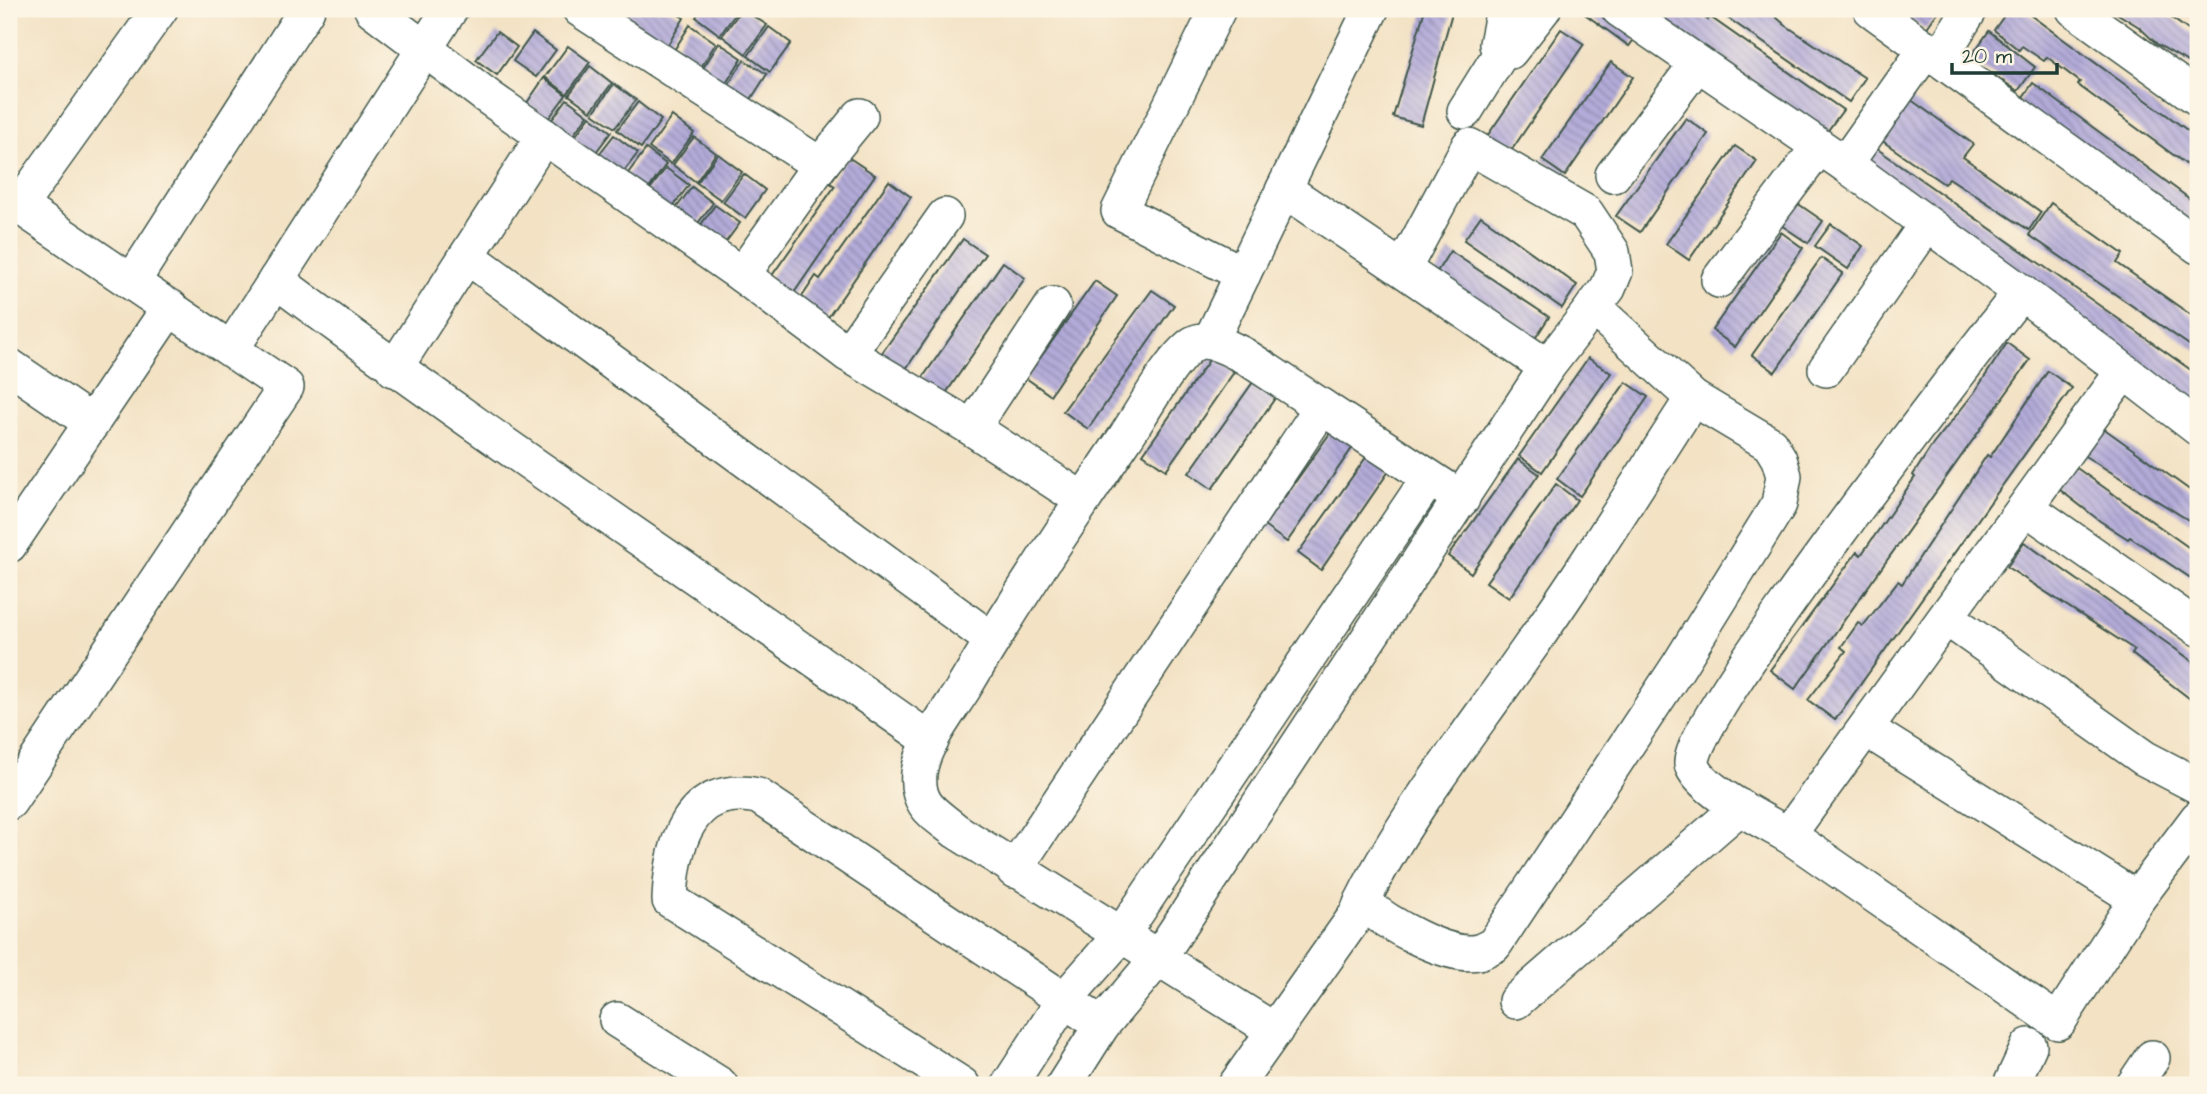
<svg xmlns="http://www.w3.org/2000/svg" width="2207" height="1094" font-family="'Architects Daughter',sans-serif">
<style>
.building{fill:url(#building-back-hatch)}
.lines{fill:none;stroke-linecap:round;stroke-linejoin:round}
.minor-casing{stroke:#3f564a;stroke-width:38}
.minor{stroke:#fff;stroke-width:35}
</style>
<defs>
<pattern id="building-back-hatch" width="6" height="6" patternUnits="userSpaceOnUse" patternTransform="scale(1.75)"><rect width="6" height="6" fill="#b3abd9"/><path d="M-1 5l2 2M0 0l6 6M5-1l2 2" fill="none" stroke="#918cb1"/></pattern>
</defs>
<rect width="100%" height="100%" fill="#fcf5e5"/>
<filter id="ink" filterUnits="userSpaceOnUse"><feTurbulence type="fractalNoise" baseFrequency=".0143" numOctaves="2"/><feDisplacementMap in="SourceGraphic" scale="14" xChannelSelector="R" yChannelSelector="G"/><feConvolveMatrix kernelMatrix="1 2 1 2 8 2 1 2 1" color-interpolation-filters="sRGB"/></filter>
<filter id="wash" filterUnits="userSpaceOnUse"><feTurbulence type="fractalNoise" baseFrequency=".00686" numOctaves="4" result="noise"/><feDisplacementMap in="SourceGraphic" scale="28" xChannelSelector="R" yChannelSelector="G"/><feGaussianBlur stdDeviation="1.57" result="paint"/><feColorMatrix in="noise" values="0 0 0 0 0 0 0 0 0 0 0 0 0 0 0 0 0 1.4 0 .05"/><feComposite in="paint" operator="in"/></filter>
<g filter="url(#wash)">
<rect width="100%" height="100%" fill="#f3e2c4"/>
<g id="blocks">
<!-- building -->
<g class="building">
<path d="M612 9H669L684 18 664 51 618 23 623 16Z"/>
<path d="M702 9H739L720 35 696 17Z"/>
<path d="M742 9 767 25 746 54 722 36Z"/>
<path d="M1425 9H1453L1421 125 1393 117Z"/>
<path d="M1578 9H1605L1639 33 1629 46Z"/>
<path d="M1648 9H1692L1708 20 1710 17 1843 110 1826 133Z"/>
<path d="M1715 9H1767L1785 25 1865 78 1849 102Z"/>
<path d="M1896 9H1940L1926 29Z"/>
<path d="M2009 9H2022L2198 138V173L2078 85 2080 82 2047 57 2044 61 2022 46 2019 50 1994 30Z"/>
<path d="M2110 9H2159L2198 37V68L2157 44 2139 27Z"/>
<path d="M690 25 716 43 698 72 671 55Z"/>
<path d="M769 27 791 43 770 72 748 56Z"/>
<path d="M1561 29 1584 44 1502 164 1479 148Z"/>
<path d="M1989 31 2035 67 2018 91 1969 59Z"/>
<path d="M497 32 517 47 497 75 476 60Z"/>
<path d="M533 33 556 50 536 77 513 61Z"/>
<path d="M719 43 742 58 723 88 700 73Z"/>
<path d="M568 46 590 62 567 94 545 77Z"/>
<path d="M744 60 767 74 748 104 725 90Z"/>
<path d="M1611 62 1633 77 1565 176 1542 160Z"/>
<path d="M590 66 612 83 591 111 569 95Z"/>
<path d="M544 78 566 95 543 126 522 110Z"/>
<path d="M2033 83 2198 205V236L2018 104Z"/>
<path d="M614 84 636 100 615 128 593 113Z"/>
<path d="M1900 92 1973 144 1963 157 2041 212 2029 230 1949 178 1944 184 1871 133Z"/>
<path d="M567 99 588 115 567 143 546 128Z"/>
<path d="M638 102 661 120 641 148 617 130Z"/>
<path d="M590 116 611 132 590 160 569 145Z"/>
<path d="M672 116 694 133 671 164 649 148Z"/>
<path d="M1686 118 1708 134 1640 232 1616 216Z"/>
<path d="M614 135 638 153 617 180 593 162Z"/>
<path d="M694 137 716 153 696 182 673 165Z"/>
<path d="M1866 141 2198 375V417L1850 163Z"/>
<path d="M1735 146 1757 161 1689 260 1666 244Z"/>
<path d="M646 149 666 164 644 196 623 180Z"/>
<path d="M718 154 742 172 721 200 697 183Z"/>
<path d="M848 157 875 175 789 300 766 284 835 186 830 183Z"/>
<path d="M666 168 689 185 668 213 645 196Z"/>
<path d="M744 174 765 190 745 218 723 202Z"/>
<path d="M889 181 911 197 822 326 795 307 816 276 820 279Z"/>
<path d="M692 187 713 203 692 231 671 215Z"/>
<path d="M1797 203 1823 221 1808 243 1781 225Z"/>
<path d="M2051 203 2123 254 2117 263 2198 320V351L2029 235Z"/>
<path d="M715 205 740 223 719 251 695 233Z"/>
<path d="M1481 216 1577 285 1562 308 1464 240Z"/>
<path d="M1831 224 1863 246 1848 269 1815 246Z"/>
<path d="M1781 232 1803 248 1735 347 1712 330Z"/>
<path d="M963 239 985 254 903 373 879 357Z"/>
<path d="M1450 251 1549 317 1534 340 1435 275Z"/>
<path d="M1821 258 1843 273 1775 372 1752 355Z"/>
<path d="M1003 262 1025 278 944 396 921 380Z"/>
<path d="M1095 281 1117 296 1050 395 1026 378Z"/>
<path d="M1152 290 1174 305 1088 429 1063 411Z"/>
<path d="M2007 343 2030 360 1795 689 1770 670 1857 552 1861 555 1880 528 1915 477 1913 475 1931 447 1974 393Z"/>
<path d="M1212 356 1234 372 1166 470 1143 454Z"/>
<path d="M1588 358 1611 373 1542 472 1519 456Z"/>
<path d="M2048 371 2072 388 1835 720 1808 700 1846 651 1841 647 1858 623 1863 626 1898 581 1902 584 1987 455 1990 457Z"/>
<path d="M1258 375 1280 391 1212 489 1189 473Z"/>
<path d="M1626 382 1648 397 1580 496 1557 479Z"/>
<path d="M2099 425 2198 496V526L2080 453Z"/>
<path d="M1333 429 1355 444 1287 542 1264 526Z"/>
<path d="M1367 456 1389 471 1321 570 1298 553Z"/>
<path d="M1518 459 1539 474 1471 573 1448 556Z"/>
<path d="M2071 464 2198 554V583L2130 537 2128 539 2100 521 2055 486Z"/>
<path d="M1556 484 1577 500 1509 598 1486 582Z"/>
<path d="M2024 542 2198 665V705L2132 654 2135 650 2007 567Z"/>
</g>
</g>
</g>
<g filter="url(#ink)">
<use href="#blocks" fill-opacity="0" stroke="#3f564a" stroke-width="2"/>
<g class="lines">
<!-- minor casing -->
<g class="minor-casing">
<g id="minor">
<path d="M372 9 488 97 742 275 848 354 972 428 1083 500"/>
<path d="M450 9 276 280C490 440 713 586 931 741"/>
<path d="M580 9 820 165"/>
<path d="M1218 9 1119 211 1243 274"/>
<path d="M1504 9 1497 44 1503 50 1510 51 1543 9"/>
<path d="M1619 9 1845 164 2021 292 2198 428"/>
<path d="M1871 9 2198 246"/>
<path d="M2074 9 2198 98"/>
<path d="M1941 56 1970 9"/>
<path d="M1465 111 1503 50"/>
<path d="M1845 164 1927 48"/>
<path d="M1613 175 1697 64"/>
<path d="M1284 189 1547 367"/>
<path d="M9 199 286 387 9 802"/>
<path d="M19 206 160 9"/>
<path d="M467 256 992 640"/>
<path d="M742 275 820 165 860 116"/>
<path d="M1719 280 1819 147"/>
<path d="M132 282 307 9"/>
<path d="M1210 342 1371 9"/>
<path d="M232 348 276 280"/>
<path d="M848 354 945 216"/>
<path d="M9 366 92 423"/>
<path d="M394 369 544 136"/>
<path d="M1826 369 1927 224"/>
<path d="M2123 372 1788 835 2058 1022 2137 899 2198 818"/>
<path d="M972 428 1053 305"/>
<path d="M2027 508 2198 628"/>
<path d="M9 545 170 307"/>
<path d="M1947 618 2144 758 2198 786"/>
<path d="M1866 729 2137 899"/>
<path d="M1788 835C1766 822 1698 789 1692 764 1684 725 1978 347 2021 292"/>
<path d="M1014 870 1322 407"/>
<path d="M1362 902C1404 816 1469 735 1523 657 1583 573 1637 485 1693 398"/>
<path d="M1516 1001 1740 807"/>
<path d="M617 1020 720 1085"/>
<path d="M1275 1031 956 831C934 813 916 806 919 773 923 744 947 714 963 689 1014 603 1069 521 1125 438 1142 413 1170 360 1193 344 1208 335 1230 349 1243 355L1462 499"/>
<path d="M962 1085 670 900C672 845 689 782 758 796L1102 1025"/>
<path d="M1009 1085 1064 1000 1122 934 1429 478"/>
<path d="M1064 1085 1102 1025 1159 957 1547 367 1608 288 1615 271 1612 252 1586 213 1469 146 1403 269"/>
<path d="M1236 1085 1357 914 1362 902C1385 922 1447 959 1478 952 1483 951 1489 947 1494 945L1678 667 1779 504 1784 476 1779 459 1770 444 1693 398 1593 307"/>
<path d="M2011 1085 2029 1046"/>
<path d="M2134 1085 2152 1058"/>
</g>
</g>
<!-- minor -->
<use href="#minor" class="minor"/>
</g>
</g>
<!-- margin -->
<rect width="2207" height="1094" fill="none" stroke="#fcf5e5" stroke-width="35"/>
<!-- scale -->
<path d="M1952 63v10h105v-10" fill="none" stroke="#1f3d34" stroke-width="3.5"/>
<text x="1962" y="63" font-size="21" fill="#1f3d34" stroke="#fcf5e5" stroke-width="5" paint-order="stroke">20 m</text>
</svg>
